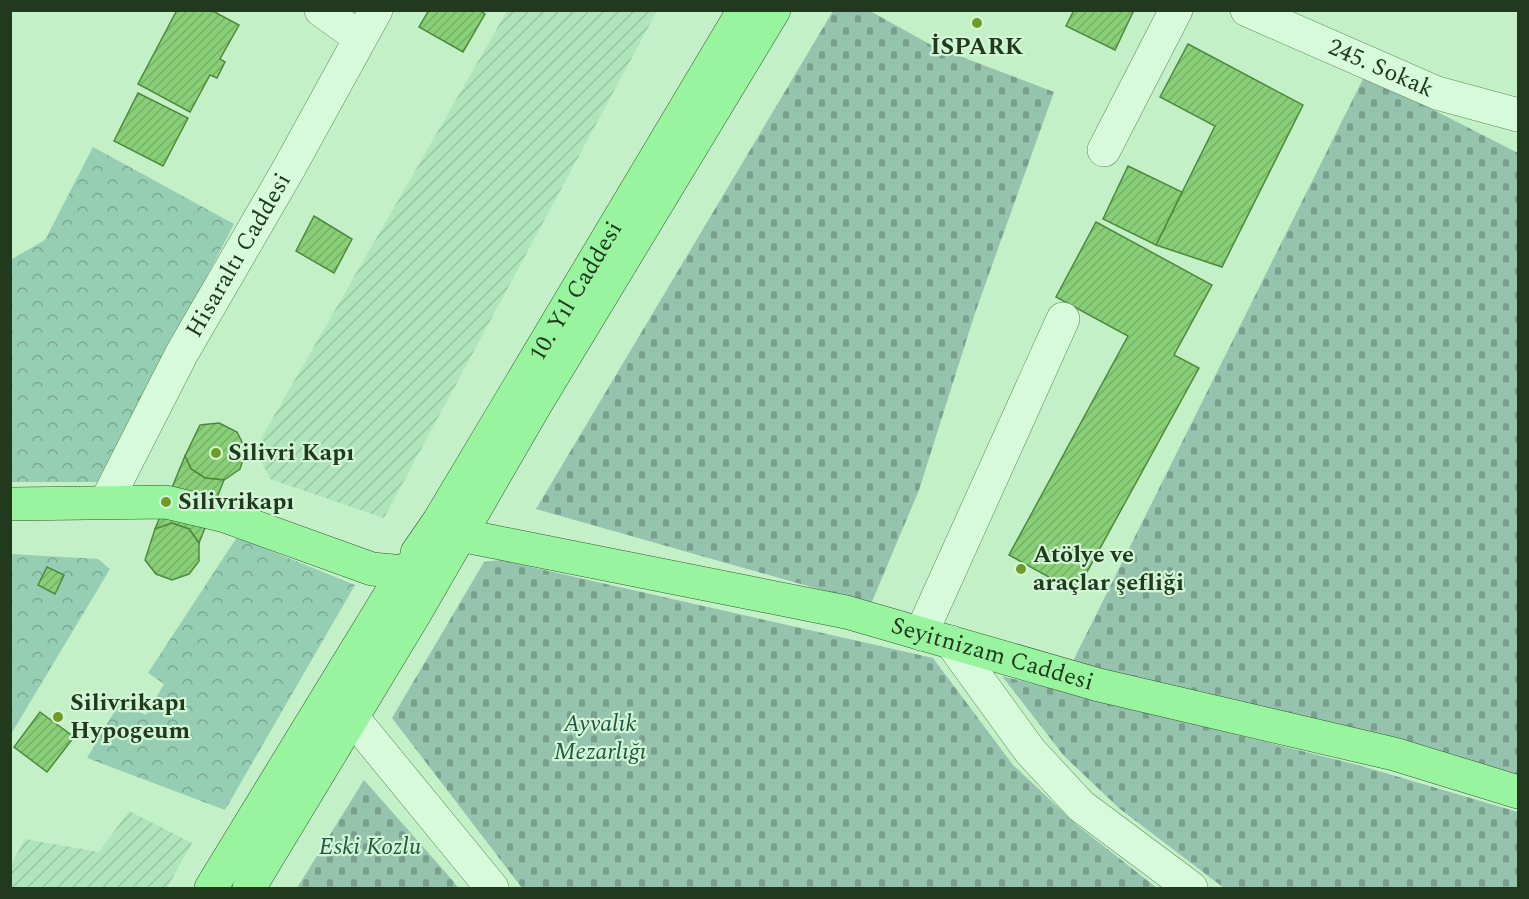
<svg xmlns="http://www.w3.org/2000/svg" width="1529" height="899" font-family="Spectral,serif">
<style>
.farmland{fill:url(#farmland-furrows)}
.forest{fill:url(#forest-crowns)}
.cemetery{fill:url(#cemetery-stones)}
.building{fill:url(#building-hatch);stroke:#4e8a3e;stroke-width:1.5}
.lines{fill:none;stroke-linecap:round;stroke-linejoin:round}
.minor-casing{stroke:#5d8a59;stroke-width:34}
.major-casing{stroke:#33582d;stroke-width:34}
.minor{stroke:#d6fada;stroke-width:33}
.major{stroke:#99f4a0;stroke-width:33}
.poi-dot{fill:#6f9b27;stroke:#d3f7d6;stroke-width:2}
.labels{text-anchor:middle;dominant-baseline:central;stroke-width:4.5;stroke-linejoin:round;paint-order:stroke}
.poi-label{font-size:24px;font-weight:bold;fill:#213a1e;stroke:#d3f7d6;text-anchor:start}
.street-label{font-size:24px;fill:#213a1e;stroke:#d3f7d6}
.park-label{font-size:24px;font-style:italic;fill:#235744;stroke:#d3f7d6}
</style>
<defs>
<pattern id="farmland-furrows" width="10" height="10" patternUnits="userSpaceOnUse" patternTransform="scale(1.5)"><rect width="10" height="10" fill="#b0e5bc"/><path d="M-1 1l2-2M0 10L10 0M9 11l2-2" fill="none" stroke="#97c5a1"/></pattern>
<pattern id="forest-crowns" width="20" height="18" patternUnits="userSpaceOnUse" patternTransform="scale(1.5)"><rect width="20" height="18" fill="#96ceb3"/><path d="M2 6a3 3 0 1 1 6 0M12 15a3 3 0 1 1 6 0" fill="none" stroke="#7aa891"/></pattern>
<pattern id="cemetery-stones" width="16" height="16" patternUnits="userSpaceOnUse" patternTransform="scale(1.5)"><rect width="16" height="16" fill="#96c3ad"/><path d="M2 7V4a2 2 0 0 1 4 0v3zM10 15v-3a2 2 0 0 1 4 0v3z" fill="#7a9f8c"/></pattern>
<pattern id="building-hatch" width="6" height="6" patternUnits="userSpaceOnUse" patternTransform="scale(1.5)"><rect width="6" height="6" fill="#88cf77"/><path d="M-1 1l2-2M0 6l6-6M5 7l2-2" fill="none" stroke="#75b266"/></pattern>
</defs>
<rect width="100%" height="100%" fill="#c3f0c7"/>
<!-- farmland -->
<g class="farmland">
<path d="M507 11H657L384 518 270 479 255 449Z"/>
<path d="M129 811 192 843 167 888H11V865L25 839 99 852Z"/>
</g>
<!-- forest -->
<g class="forest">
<path d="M93 147 234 224 101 482H11L10 260 45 240Z"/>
<path d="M237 537 355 585 225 810 87 758 120 702 146 715 164 684 148 673Z"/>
<path d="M11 554 98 559 110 569 11 734Z"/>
</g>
<!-- cemetery -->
<g class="cemetery">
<path d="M833 11H870L933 46 1054 92 975 313 919 490 871 604 536 509Z"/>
<path d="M1365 75 1518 153V776L1072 663Z"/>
<path d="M500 560 933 658 1013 765 1078 826 1157 888H522L392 718 484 562Z"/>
<path d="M1002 676 1358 765 1518 812V888H1224L1120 809 1064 756Z"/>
<path d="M364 780 454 882 458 888H297Z"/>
</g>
<!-- building -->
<g class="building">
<path d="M177 10H211L239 25 220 59 225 62 217 78 210 75 190 112 138 84Z"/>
<path d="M429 10H479L485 14 463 52 419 27Z"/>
<path d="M1074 10H1134L1115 50 1066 26Z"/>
<path d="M1188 44 1303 105 1222 267 1156 245 1215 126 1160 97Z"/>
<path d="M138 93 188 118 163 166 114 141Z"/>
<path d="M1128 166 1182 192 1156 245 1103 219Z"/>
<path d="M314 216 352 239 334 273 296 251Z"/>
<path d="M1096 222 1212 285 1174 355 1199 368 1076 592 1009 555 1128 336 1056 297Z"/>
<path d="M219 423 237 432 246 450 240 469 224 480 205 478 191 469 185 456 200 425Z"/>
<path d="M185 456 191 469 205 478 224 480 199 543 189 529 172 523 155 529Z"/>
<path d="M172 523 189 529 199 543V561L189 574 172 580 156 574 145 560 155 529Z"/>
<path d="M47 567 64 575 55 594 38 585Z"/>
<path d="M40 712 74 737 47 772 14 747Z"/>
</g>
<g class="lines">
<!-- minor casing -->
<g class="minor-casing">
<g id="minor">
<path d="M321 10 360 38"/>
<path id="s1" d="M1247 10 1437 93 1518 115"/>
<path d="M1104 150 1176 10"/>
<path id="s2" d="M106 502 182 353 288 170 376 10"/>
<path d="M921 634 1063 319"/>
<path d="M951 642 1030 751 1081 806 1191 888"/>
<path d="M352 717 492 888"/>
</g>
</g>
<!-- major casing -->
<g class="major-casing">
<g id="major">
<path d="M10 504 166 502 225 516 372 569 414 573 423 571"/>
<path id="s3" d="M417 553 439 521 744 10"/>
<path id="s4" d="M211 888 404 572C424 555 434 542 460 535L846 612 1099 685 1394 754 1518 792"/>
<path d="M249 888 414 615 534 407 774 10"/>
</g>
</g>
<!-- minor -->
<use href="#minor" class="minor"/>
<!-- major -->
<use href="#major" class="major"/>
</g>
<!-- markers -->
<g class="poi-dot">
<circle cx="977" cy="23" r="6"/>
<circle cx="216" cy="453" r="6"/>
<circle cx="166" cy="502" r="6"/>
<circle cx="1021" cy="569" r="6"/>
<circle cx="58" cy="717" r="6"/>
</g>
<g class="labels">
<!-- poi labels -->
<g class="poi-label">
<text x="977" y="47" text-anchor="middle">İSPARK</text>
<text x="228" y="453">Silivri Kapı</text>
<text x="178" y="502">Silivrikapı</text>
<text x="1033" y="555">Atölye ve<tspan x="1033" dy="28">araçlar şefliği</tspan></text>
<text x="70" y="703">Silivrikapı<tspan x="70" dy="28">Hypogeum</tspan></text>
</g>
<!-- street labels -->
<g class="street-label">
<text stroke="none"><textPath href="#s1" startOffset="146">245. Sokak</textPath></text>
<text stroke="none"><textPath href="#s2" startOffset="280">Hisaraltı Caddesi</textPath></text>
<text stroke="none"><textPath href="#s3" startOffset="306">10. Yıl Caddesi</textPath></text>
<text stroke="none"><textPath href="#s4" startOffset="984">Seyitnizam Caddesi</textPath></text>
</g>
<!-- park labels -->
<g class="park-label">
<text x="600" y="724">Ayvalık<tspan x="600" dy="28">Mezarlığı</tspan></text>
<text x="370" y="847">Eski Kozlu</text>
</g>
</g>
<!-- border -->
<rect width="1529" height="899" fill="none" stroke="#213a1e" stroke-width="24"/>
</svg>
